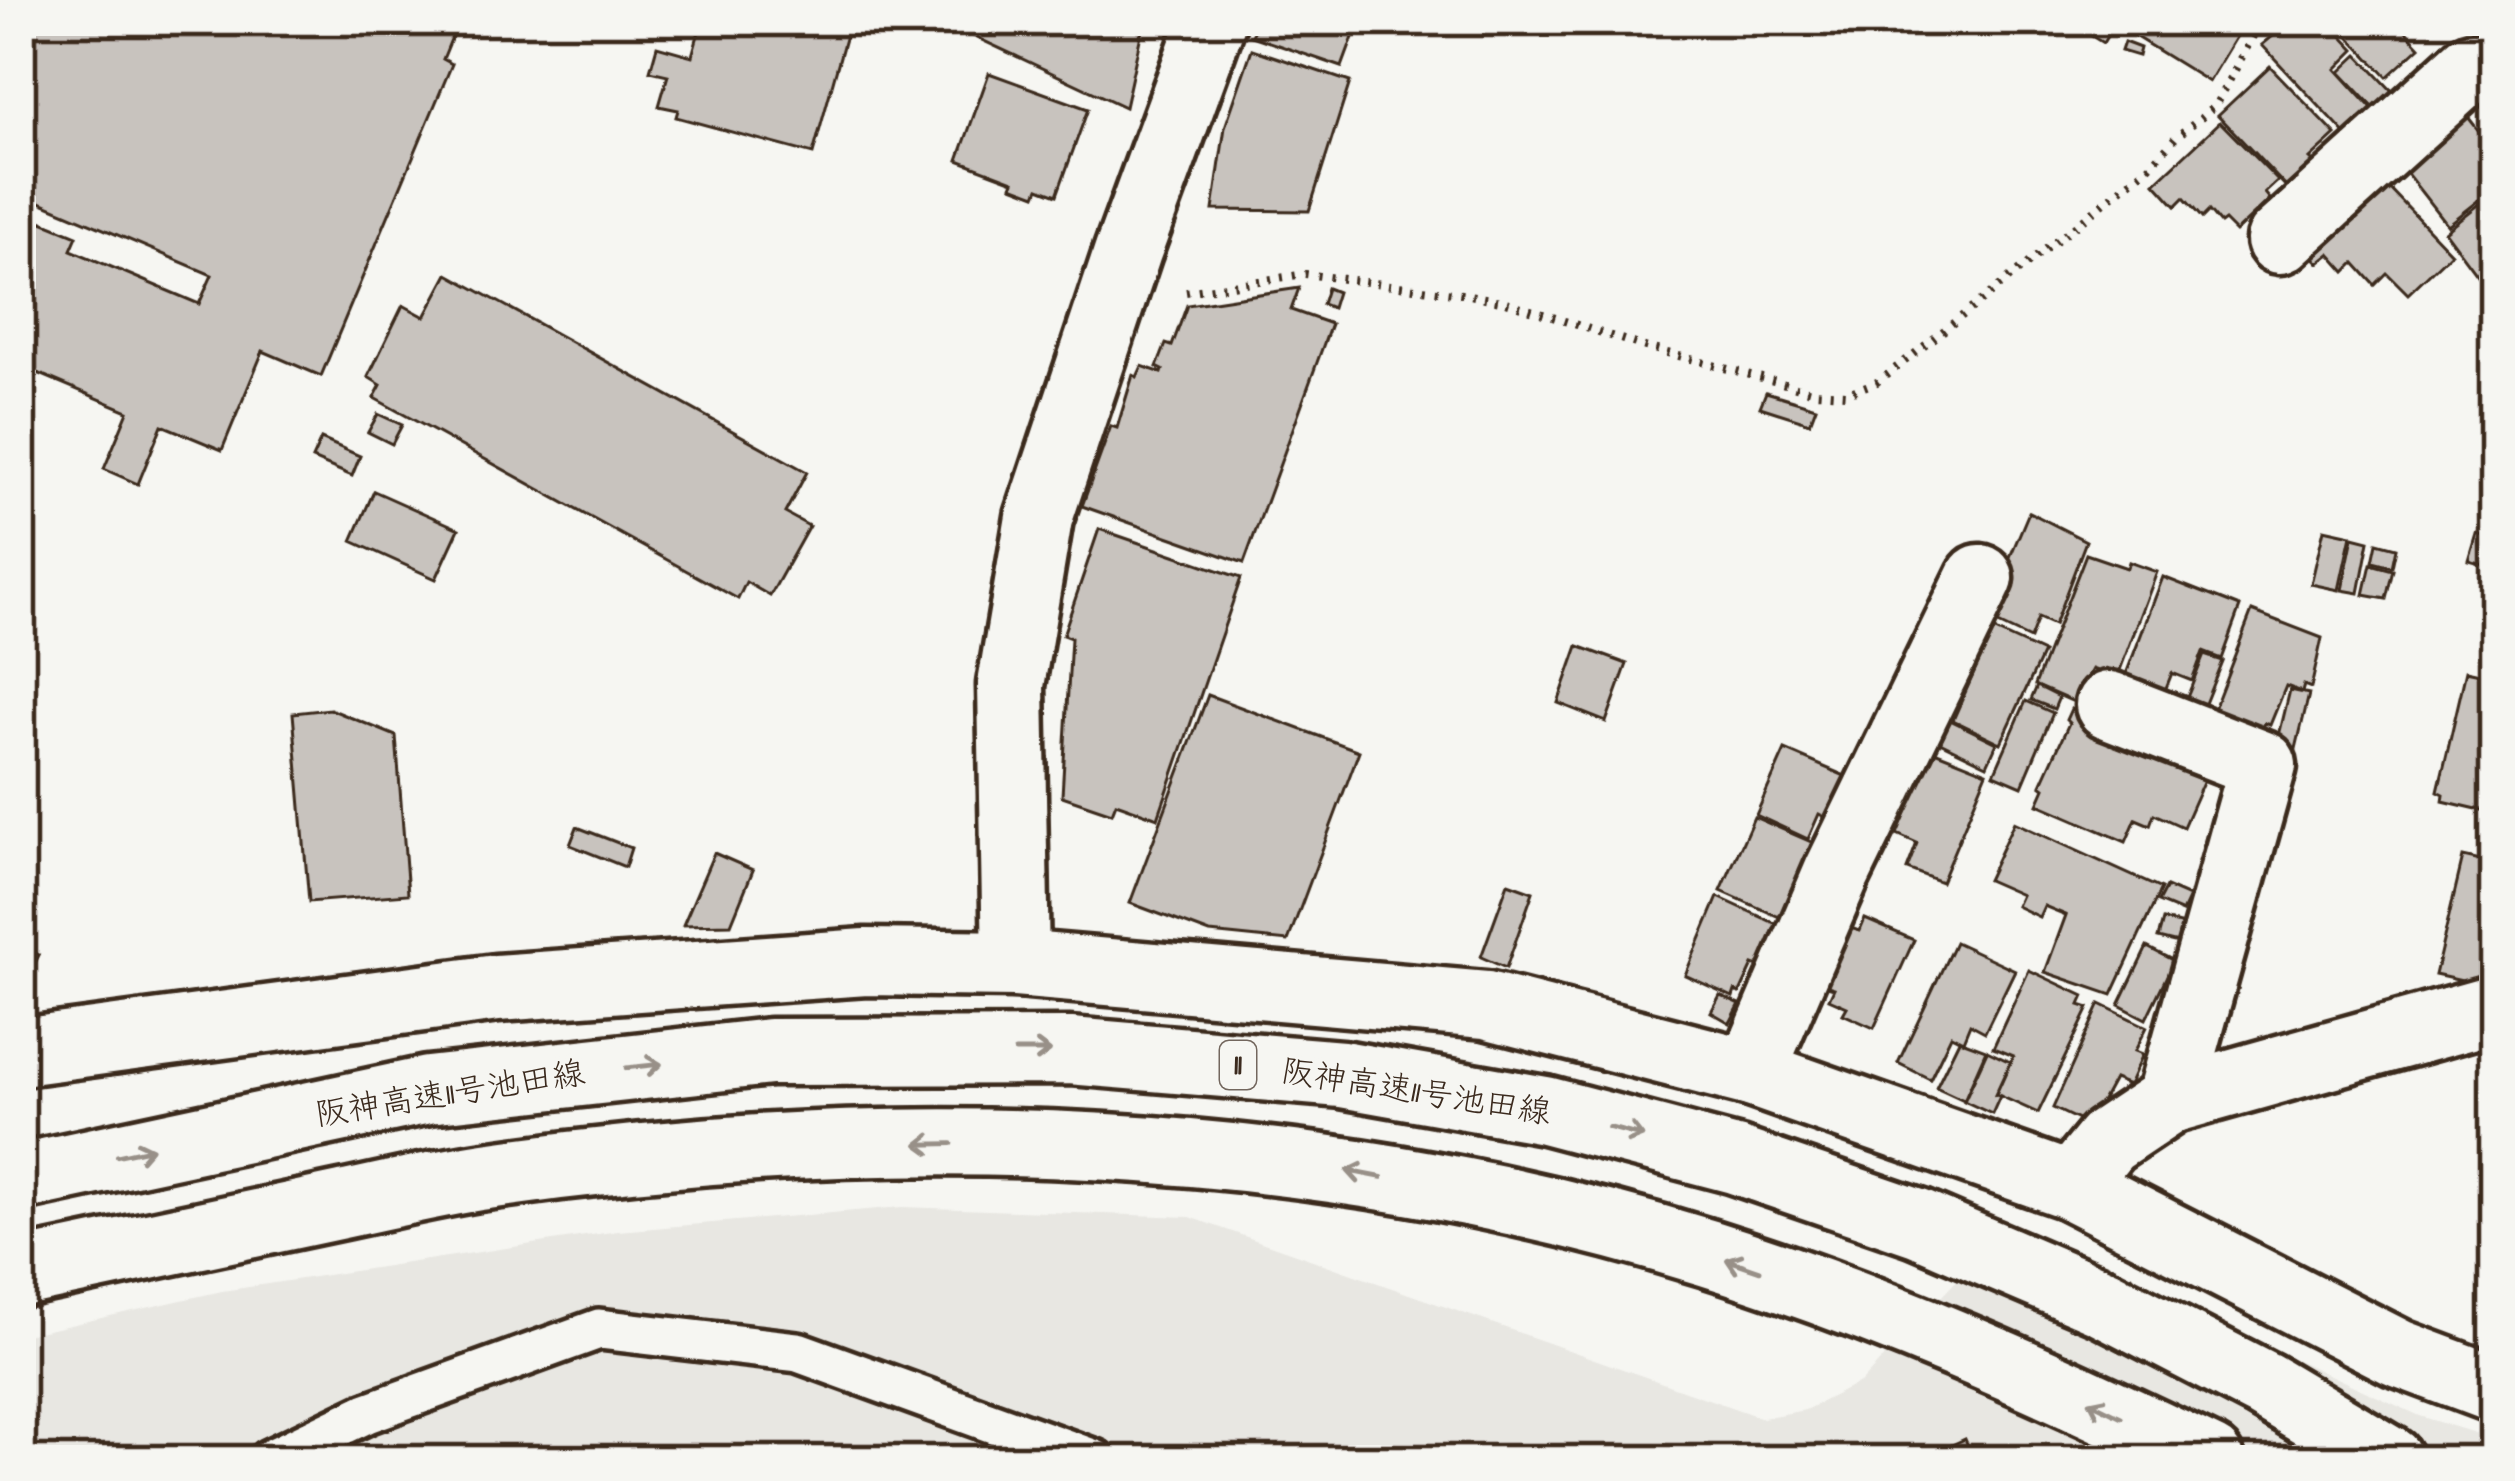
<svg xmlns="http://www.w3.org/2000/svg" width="2515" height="1481" font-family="'Architects Daughter','Klee One',sans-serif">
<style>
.built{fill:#e8e7e2}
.building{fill:#c8c3be;stroke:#3b2a1e;stroke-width:3}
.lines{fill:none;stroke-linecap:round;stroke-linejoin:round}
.lane-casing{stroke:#3b2a1e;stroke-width:48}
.street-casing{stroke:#3b2a1e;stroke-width:75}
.highway-casing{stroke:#3b2a1e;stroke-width:75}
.path{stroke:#3b2a1e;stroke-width:8;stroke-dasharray:3 9;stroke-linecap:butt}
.lane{stroke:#f6f6f2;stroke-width:39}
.street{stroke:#f6f6f2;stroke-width:66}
.highway{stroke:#f6f6f2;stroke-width:66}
.oneway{stroke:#989088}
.labels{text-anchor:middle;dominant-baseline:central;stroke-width:9;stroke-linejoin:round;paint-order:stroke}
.shield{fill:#f6f6f2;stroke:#73675e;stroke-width:3}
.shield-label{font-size:30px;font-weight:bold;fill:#3b2a1e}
.street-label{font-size:33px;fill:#3b2a1e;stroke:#f6f6f2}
</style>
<rect width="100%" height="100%" fill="#f6f6f2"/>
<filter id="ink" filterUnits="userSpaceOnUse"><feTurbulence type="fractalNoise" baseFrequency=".00833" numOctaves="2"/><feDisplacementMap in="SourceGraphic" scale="24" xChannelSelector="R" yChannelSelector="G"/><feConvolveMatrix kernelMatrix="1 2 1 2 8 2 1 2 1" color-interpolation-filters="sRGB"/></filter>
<g filter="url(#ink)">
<!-- built -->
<path class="built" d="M902 1207 1190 1217 1762 1418 1805 1410 1861 1382 2006 1228 2420 1416 2494 1439V1460H21V1336L222 1291 618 1231Z"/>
<!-- building -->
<g class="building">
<path d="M21 21H428L454 32 443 59 452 64 321 376 263 351 222 450 162 425 138 484 104 469 128 411 21 366V213L77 236 71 250 199 304 212 275 21 194Z"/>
<path d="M702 21H816L842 28 844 24 856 27 854 33 847 31 813 154 676 117 678 110 659 106 668 75 650 71 657 46 692 56Z"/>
<path d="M969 21H1144L1125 107 967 33Z"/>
<path d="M1258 21H1359L1342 67 1252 36Z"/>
<path d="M2081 21H2116L2103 43 2077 27Z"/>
<path d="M2147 21H2246L2209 82 2136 37Z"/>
<path d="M2280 21H2328L2355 50 2336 69 2376 113 2349 138 2262 45 2285 26Z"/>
<path d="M2334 21H2396L2420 47 2387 77Z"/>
<path d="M2124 42 2140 48 2138 56 2121 51Z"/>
<path d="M1252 49 1350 82 1309 211 1213 210 1225 127Z"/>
<path d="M2358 55 2395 94 2377 111 2340 72Z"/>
<path d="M2270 66 2336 135 2310 159 2319 167 2292 193 2218 115Z"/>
<path d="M989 73 1088 109 1057 195 1039 188 1036 195 1012 186 1014 181 958 160Z"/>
<path d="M2468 117 2494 150V188L2447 225 2401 166Z"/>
<path d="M2220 122 2278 181 2265 193 2270 199 2235 232 2224 221 2220 224 2209 211 2202 218 2184 198 2176 206 2155 183Z"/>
<path d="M2384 183 2451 253 2408 294 2387 273 2375 285 2355 263 2346 272 2330 254 2319 263 2310 253Z"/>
<path d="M2494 192V290L2490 293 2444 231Z"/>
<path d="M448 274 807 472 785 513 809 526 770 596 746 582 738 599 374 398 381 385 368 377 403 305 425 317Z"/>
<path d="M1299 288 1291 310 1331 324 1244 563 1082 506 1111 426 1117 428 1133 375 1137 377 1142 366 1162 373 1163 370 1157 367 1166 344 1172 346 1187 305Z"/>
<path d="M1327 288 1337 292 1332 308 1322 304Z"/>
<path d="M1766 392 1816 407 1810 423 1760 407Z"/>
<path d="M378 414 402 425 392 444 368 432Z"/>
<path d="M321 439 360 456 352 476 312 459Z"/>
<path d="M374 491 459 529 436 579 352 541Z"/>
<path d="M2029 512 2086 541 2054 625 2038 618 2030 639 1992 621 2002 576Z"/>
<path d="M1099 529 1241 578 1158 818 1116 803 1112 813 1062 796 1071 638 1063 635Z"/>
<path d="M2324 529 2351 535 2339 590 2311 584Z"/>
<path d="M2476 533 2494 538V567L2468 560Z"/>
<path d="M2353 537 2369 541 2359 593 2342 590Z"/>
<path d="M2377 543 2396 548 2392 567 2373 562Z"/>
<path d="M2086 554 2127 568 2129 562 2157 572 2117 678 2092 669 2087 678 2101 685 2090 709 2035 685Z"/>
<path d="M2371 564 2393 570 2386 599 2364 595Z"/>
<path d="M2163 577 2240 607 2221 659 2203 652 2192 681 2172 673 2164 693 2125 677Z"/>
<path d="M2252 611 2322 638 2311 688 2304 685 2302 692 2286 686 2270 725 2265 723 2261 732 2212 714Z"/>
<path d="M1993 630 2043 653 2001 743 1953 720Z"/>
<path d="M1578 646 1627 664 1606 722 1558 703Z"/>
<path d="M2204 655 2222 661 2204 706 2186 700Z"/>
<path d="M2466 671 2494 677V813L2443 801 2444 794 2438 791Z"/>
<path d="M2037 686 2059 697 2054 709 2031 700Z"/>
<path d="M2290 690 2309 694 2296 749 2277 744Z"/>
<path d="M1208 695 1359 751 1288 941 1210 933 1130 903Z"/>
<path d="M2026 701 2053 713 2022 786 1994 774Z"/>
<path d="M330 709 396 736 408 894 309 902 293 713Z"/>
<path d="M2071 709 2187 760 2206 775 2183 827 2154 814 2150 825 2136 819 2126 842 2038 804 2045 788 2041 785 2069 723 2066 720Z"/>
<path d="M1950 720 1997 743 1987 765 1940 742Z"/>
<path d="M1785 750 1852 779 1827 818 1819 814 1808 839 1756 815Z"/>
<path d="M1932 750 1987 772 1941 882 1907 869 1917 843 1897 834Z"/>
<path d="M1754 817 1818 845 1784 919 1721 891Z"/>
<path d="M2014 822 2161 889 2112 995 2045 972 2066 915 2044 906 2039 917 2016 906 2021 895 1987 880Z"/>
<path d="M577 827 631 848 625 867 570 845Z"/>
<path d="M714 853 753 870 731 924 683 925Z"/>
<path d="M2463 857 2494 864V988L2435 975Z"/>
<path d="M1508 883 1533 892 1506 968 1481 957Z"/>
<path d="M2166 887 2189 897 2182 912 2158 902Z"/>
<path d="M1718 897 1785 928 1761 968 1753 965 1740 993 1735 991 1733 997 1685 975Z"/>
<path d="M1865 919 1914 940 1874 1028 1843 1014 1847 1007 1829 999 1834 988 1824 985 1850 928 1860 931Z"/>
<path d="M2163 920 2184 925 2178 943 2158 938Z"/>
<path d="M1955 942 2015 970 1985 1032 1970 1024 1963 1041 1951 1035 1930 1079 1898 1063Z"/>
<path d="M21 946 39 955 21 991Z"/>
<path d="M2147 947 2174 961 2146 1019 2119 1005Z"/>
<path d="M2029 970 2084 996 2080 1005 2089 1008 2038 1113 1996 1094 2013 1056 1993 1048Z"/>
<path d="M1720 995 1740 1004 1730 1023 1711 1012Z"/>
<path d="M2100 1004 2147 1027 2135 1051 2143 1054 2129 1085 2114 1079 2089 1125 2053 1108Z"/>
<path d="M1959 1040 1986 1050 1964 1100 1936 1087Z"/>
<path d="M1987 1051 2010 1062 1995 1095 2000 1096 1992 1114 1964 1101Z"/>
<path d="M1965 1439 1974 1460H1959L1952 1445Z"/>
</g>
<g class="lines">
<!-- lane casing -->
<g class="lane-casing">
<path id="lane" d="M269 1460 367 1413 599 1329 798 1352 1095 1460"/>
</g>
<!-- street casing -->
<g class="street-casing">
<g id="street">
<path d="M2280 240 2472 66"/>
<path d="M2109 705 2263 765 2170 1100"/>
<path d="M1016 964 1011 685 1039 518 1128 251 1212 21"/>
<path d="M21 1052 497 988 866 962 1016 964 1486 1005 1751 1073 2071 1186 2398 1353 2494 1389"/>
<path d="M1751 1073 1837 873 1980 578"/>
<path d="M2071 1186 2107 1142 2170 1100 2494 1009"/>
</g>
</g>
<!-- highway casing -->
<g class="highway-casing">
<g id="highway">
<path d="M21 1177 428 1090 770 1052 1070 1051 1342 1074 1545 1110 1735 1160 1918 1223 2103 1302 2264 1385 2390 1460"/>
<path d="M21 1273C128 1250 235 1227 342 1205 390 1195 438 1183 486 1176 892 1117 1315 1131 1708 1253 1881 1307 2047 1381 2210 1460"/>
</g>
</g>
<!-- path -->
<path class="path" d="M1186 292 1305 274 1469 295 1506 302 1645 347 1815 392 1845 394 1877 382 1913 355 2150 166 2175 138 2217 104 2261 21"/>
<!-- lane -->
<use href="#lane" class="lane"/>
<!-- street -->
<use href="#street" class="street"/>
<!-- highway -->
<use href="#highway" class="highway"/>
</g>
<!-- one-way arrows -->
<defs><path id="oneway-shaft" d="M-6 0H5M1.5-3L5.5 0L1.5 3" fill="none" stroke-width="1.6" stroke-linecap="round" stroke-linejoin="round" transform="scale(3)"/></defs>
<g class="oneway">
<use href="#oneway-shaft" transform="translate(1033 1051)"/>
<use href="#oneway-shaft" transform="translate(644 1066) rotate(-6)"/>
<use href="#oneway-shaft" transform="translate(1626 1132) rotate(15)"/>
<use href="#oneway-shaft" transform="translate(934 1144) rotate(179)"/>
<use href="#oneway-shaft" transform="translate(135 1152) rotate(-12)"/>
<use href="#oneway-shaft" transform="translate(1364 1174) rotate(-169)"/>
<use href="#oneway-shaft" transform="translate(1743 1265) rotate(-161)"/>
<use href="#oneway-shaft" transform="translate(2105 1409) rotate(-154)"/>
</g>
</g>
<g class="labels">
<!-- shield labels -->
<rect class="shield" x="1220" y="1041" width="36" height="48" rx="9"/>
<g class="shield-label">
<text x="1238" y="1065">11</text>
</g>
<!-- street labels -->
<g class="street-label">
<text transform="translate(1416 1092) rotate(9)">阪神高速11号池田線</text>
<text transform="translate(450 1094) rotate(-9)">阪神高速11号池田線</text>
</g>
</g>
<!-- margin -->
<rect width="2515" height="1481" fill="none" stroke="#f6f6f2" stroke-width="72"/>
<rect x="36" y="36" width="2443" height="1409" fill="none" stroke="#3b2a1e" stroke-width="4.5" filter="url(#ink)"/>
</svg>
